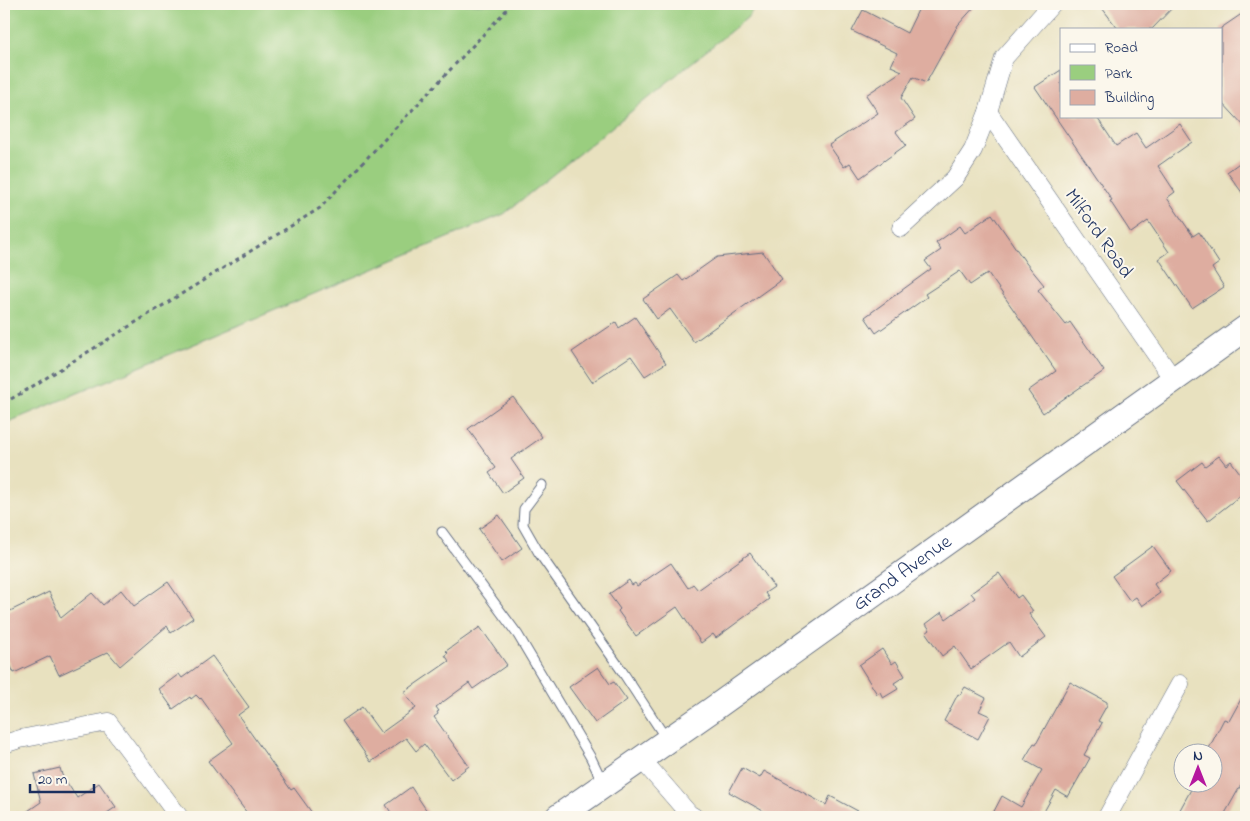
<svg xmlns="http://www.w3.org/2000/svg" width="1250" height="821" font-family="'Indie Flower',sans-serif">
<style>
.green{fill:#9ace7f;stroke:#5a7e6e}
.building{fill:#deada0}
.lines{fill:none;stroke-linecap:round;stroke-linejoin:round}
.lane-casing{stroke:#636d80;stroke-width:11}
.street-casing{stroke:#636d80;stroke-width:19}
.secondary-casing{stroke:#636d80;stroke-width:27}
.path{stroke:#636d80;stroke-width:3;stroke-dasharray:4 4;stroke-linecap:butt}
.lane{stroke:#fff;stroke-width:9}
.street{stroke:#fff;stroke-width:18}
.secondary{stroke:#fff;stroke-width:25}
.labels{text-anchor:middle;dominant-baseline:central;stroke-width:4;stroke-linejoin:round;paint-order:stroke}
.street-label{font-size:20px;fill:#1b2f5e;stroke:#fbf7ec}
</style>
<rect width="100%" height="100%" fill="#fbf7ec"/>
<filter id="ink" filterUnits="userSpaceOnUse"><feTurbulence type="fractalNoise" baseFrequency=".02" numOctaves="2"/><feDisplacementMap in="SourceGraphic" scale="10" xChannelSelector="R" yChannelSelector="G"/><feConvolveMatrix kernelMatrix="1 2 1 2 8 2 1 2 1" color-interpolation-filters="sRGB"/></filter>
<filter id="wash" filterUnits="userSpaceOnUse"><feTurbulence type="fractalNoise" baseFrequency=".0096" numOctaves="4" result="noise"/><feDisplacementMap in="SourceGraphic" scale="20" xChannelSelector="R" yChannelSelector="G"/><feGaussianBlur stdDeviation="1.12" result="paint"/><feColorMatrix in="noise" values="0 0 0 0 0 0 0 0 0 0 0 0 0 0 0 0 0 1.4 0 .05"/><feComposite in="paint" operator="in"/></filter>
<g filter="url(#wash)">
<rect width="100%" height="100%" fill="#e8e1bf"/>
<!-- green -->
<path class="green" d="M4 4H757L747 18 504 214 4 424Z"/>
<g id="blocks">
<!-- building -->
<g class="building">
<path d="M921 4H977L958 25 926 83 913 77 901 98 915 119 896 132 906 145 860 178 850 163 844 167 829 145 878 113 866 95 902 71 891 66 897 53 852 31 863 10 907 33Z"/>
<path d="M1099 4H1176L1152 29H1118Z"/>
<path d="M1246 11V128L1221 101V28Z"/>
<path d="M1061 70V116H1096L1116 146 1136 133 1146 148 1180 124 1192 142 1158 166 1175 192 1167 198 1193 236 1199 232 1219 263 1212 268 1224 287 1192 308 1159 259 1169 252 1148 221 1131 233 1110 201 1112 200 1035 87Z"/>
<path d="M1246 158V198L1227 172Z"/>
<path d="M992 214 1026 263 1044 285 1038 290 1066 325 1070 322 1104 371 1043 413 1028 391 1056 371 988 273 970 285 960 271 925 294 927 297 876 333 865 317 931 269 925 261 941 250 936 243 960 226 965 233Z"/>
<path d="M763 252 782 279 694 342 670 309 657 319 643 299 678 275 683 281 717 257Z"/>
<path d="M635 317 666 363 645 376 631 356 592 382 572 352 616 322 619 328Z"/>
<path d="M513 397 542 437 511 459 524 478 503 493 489 473 496 468 468 429Z"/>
<path d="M1219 456 1226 465 1231 461 1246 481V491L1208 521 1177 481 1202 462 1205 466Z"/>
<path d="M499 515 522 548 502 562 479 529Z"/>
<path d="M1153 546 1171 571 1154 584 1160 593 1142 606 1136 597 1130 601 1112 576Z"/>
<path d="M750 553 774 587 765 593 769 599 716 638 713 634 701 643 677 607 636 636 618 611 620 609 609 594 629 580 632 585 635 583 637 586 671 563 688 588 693 584 698 590Z"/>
<path d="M999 573 1017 598 1021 595 1033 611 1029 614 1046 637 1019 657 1009 642 971 669 955 646 942 656 926 633 930 630 926 624 942 612 946 619 975 598 971 593Z"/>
<path d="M168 582 193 618 171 633 167 626 120 666 108 652 59 675 50 656 14 673 4 652V614L49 592 61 618 92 593 103 605 121 590 134 606Z"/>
<path d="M480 627 507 665 473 689 469 683 436 707 439 711 437 712 438 714 434 717 469 766 451 780 424 744 416 751 406 738 371 762 342 721 362 707 381 733 416 708 404 692 449 661 445 655 448 653 446 651Z"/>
<path d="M882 649 892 664 896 661 905 676 894 683 898 689 883 698 880 692 877 694 859 665Z"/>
<path d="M212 656 249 707 238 715 291 790 294 788 315 817H250L208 761 233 743 201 698 200 699 196 695 191 699 190 697 173 709 159 689 179 674 182 678Z"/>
<path d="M598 667 610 684 614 682 627 700 595 723 569 687Z"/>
<path d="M1070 682 1107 702V705L1098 721 1102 723 1084 755 1090 758 1068 797 1056 790 1041 817H991L1002 796 1021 807 1042 770 1024 760 1034 743 1036 744Z"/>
<path d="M965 687 986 698 979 711 990 716 978 739 944 721 958 694 960 695Z"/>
<path d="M1246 690V776L1223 817H1176L1194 784H1212V754H1206L1224 719 1229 721Z"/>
<path d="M60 768 62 775 77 798 99 783 116 807 101 817H19L41 802 34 774Z"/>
<path d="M742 768 760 778 764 771 826 805 830 796 869 817H774L729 792Z"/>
<path d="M411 787 431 817H394L386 805Z"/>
</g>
</g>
</g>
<g filter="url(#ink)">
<use href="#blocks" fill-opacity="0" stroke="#636d80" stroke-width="1"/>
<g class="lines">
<!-- lane casing -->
<g class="lane-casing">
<g id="lane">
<path d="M542 485 524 509 523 525 539 553 622 671 667 740"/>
<path d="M442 532 518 635 591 758 603 783"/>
</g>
</g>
<!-- street casing -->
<g class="street-casing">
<g id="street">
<path d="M988 112 1173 379"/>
<path d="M901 228 955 178 973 150 988 112 1004 58 1052 4"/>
<path d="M4 744 20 739 108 722 179 817"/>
<path d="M641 760 644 762 689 814 694 817"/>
<path d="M1107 817 1180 684"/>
</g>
</g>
<!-- secondary casing -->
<g class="secondary-casing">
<g id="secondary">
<path id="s1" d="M558 817 713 709 1246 328"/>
</g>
</g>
<!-- path -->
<path class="path" d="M4 403 25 391 320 208 512 4"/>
<!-- lane -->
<use href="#lane" class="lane"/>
<!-- street -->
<use href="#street" class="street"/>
<!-- secondary -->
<use href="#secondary" class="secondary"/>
</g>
</g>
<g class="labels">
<!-- street labels -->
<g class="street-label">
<text transform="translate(1098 234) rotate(55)">Milford Road</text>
<text stroke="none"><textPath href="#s1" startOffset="422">Grand Avenue</textPath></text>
</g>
</g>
<!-- margin -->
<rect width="1250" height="821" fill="none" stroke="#fbf7ec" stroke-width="20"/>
<!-- legend -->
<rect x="1060" y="28" width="162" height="90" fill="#fbf7ec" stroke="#a1a7b3"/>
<rect x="1070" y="44" width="25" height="8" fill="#ffffff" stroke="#a1a7b3"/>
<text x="1105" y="52" font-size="15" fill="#1b2f5e">Road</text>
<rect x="1070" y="65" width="25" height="15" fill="#9ace7f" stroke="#a1a7b3"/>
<text x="1105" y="78" font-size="15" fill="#1b2f5e">Park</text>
<rect x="1070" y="90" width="25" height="15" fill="#deada0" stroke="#a1a7b3"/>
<text x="1105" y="102" font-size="15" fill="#1b2f5e">Building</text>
<!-- north arrow -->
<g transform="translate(1198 768)"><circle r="24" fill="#fbf7ec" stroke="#a1a7b3"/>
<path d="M0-4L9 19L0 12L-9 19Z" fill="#b5179e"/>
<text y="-8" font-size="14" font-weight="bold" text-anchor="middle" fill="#1b2f5e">N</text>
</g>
<!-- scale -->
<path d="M30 784v8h64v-8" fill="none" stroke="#1b2f5e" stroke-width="2.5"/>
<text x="38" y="784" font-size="15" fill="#1b2f5e" stroke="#fbf7ec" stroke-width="4" paint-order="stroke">20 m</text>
</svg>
